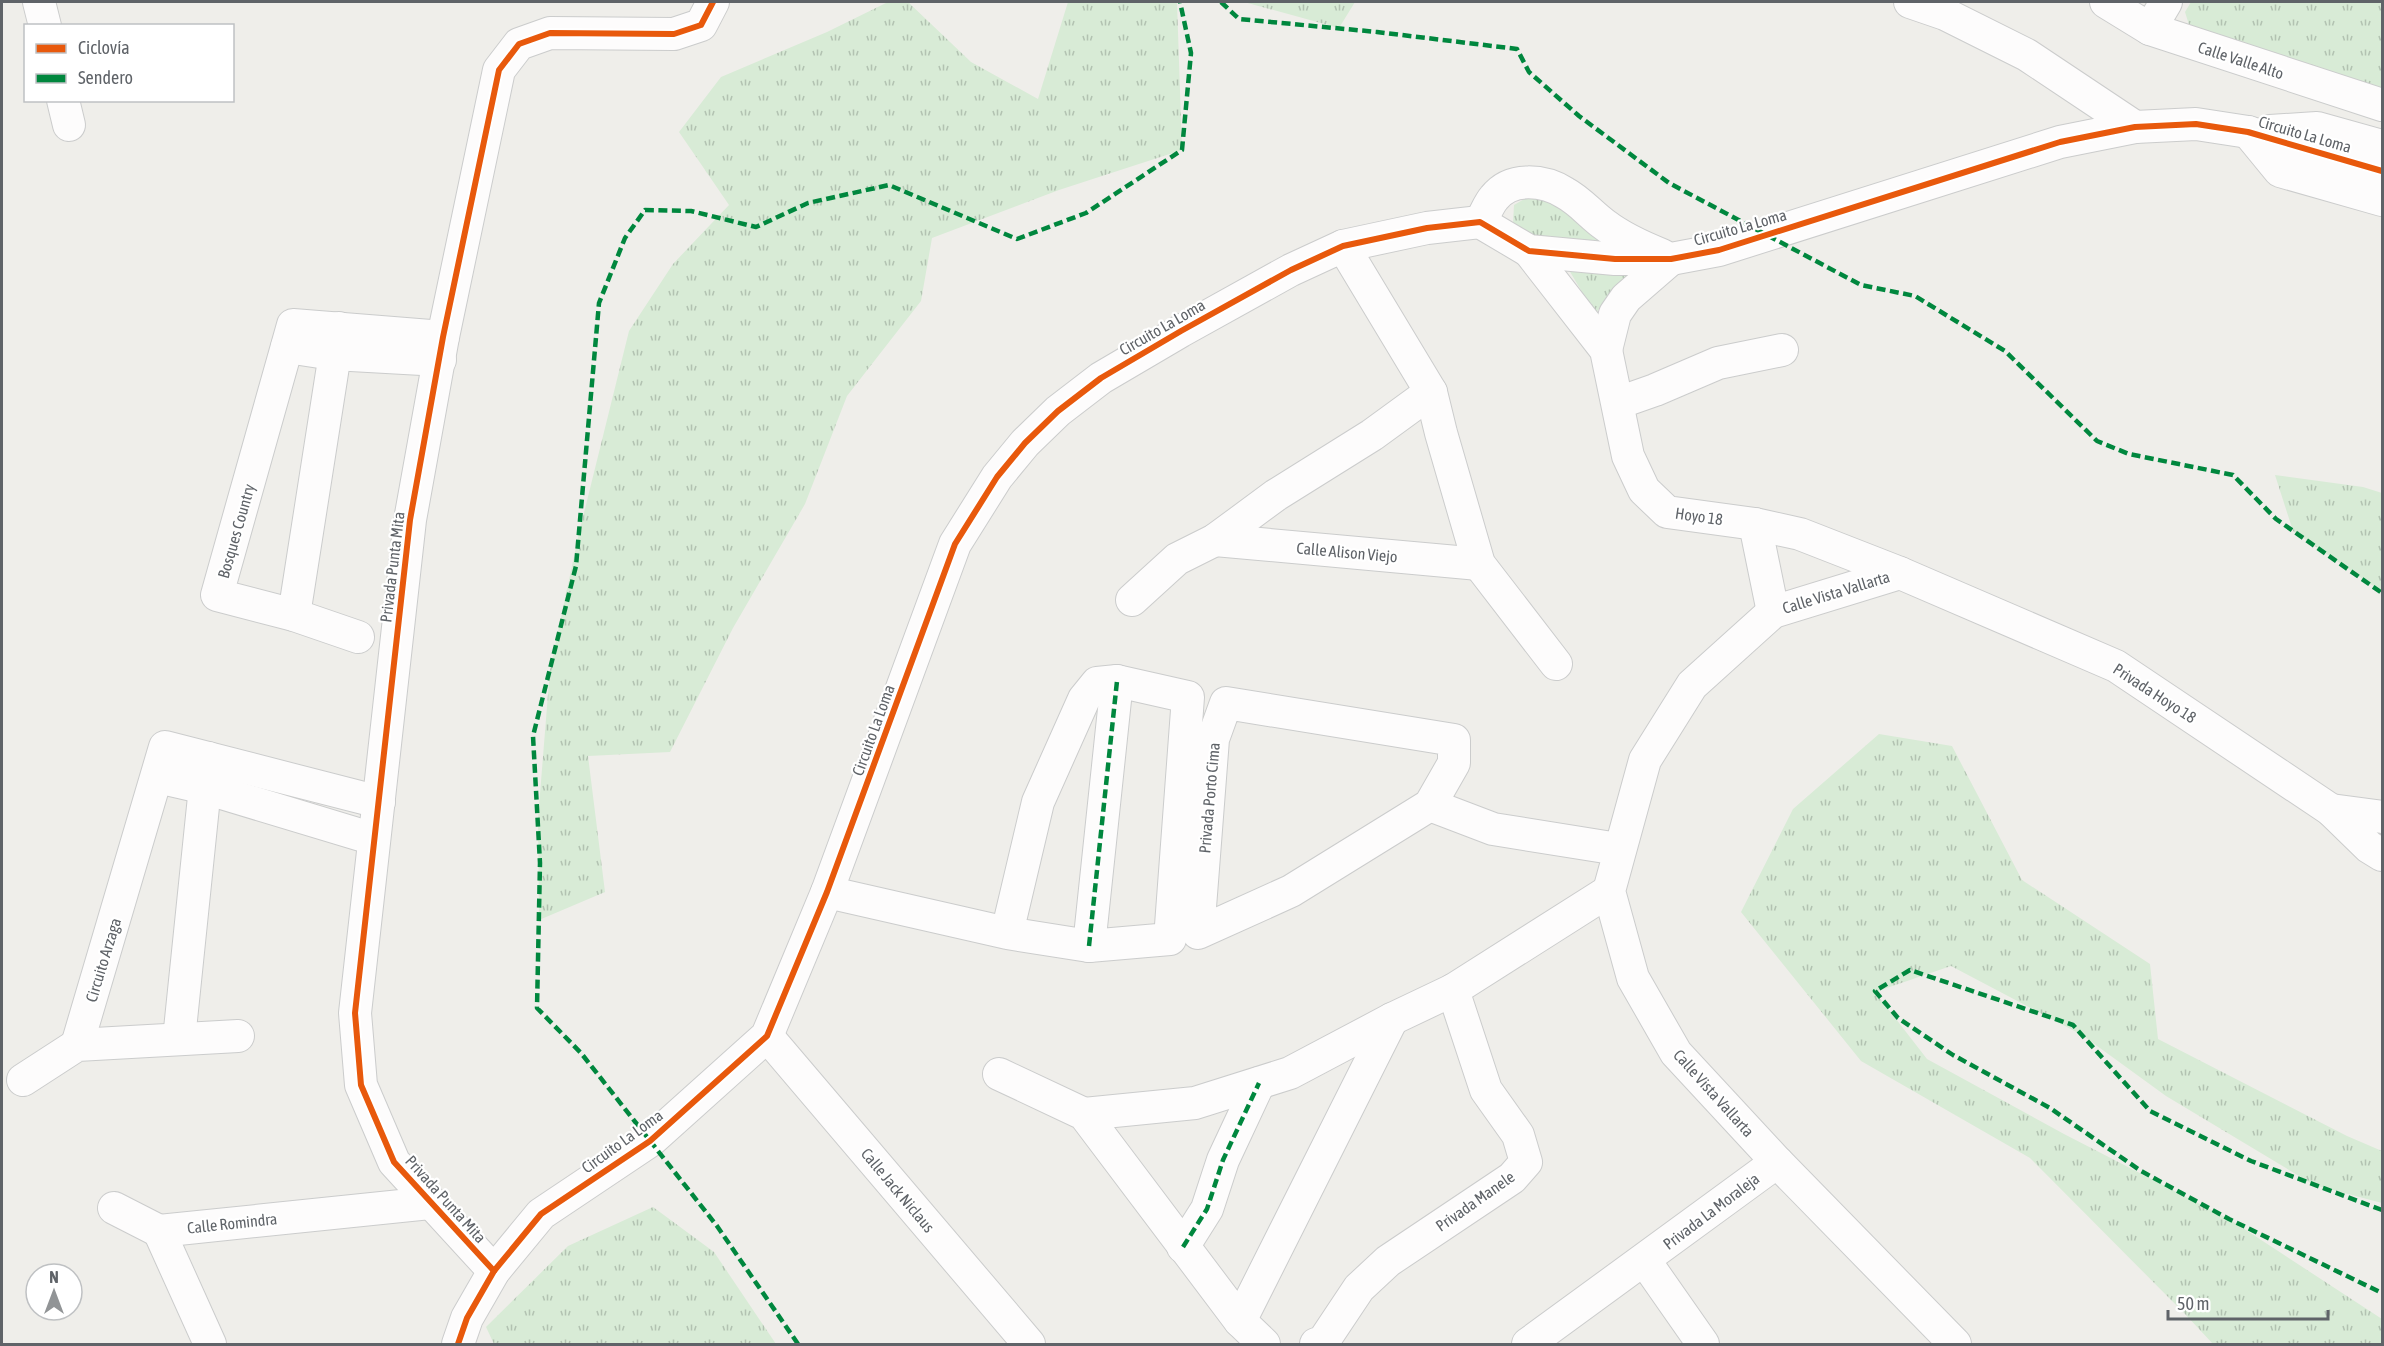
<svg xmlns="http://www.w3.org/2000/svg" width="2384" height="1346" font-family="'Asap Condensed',sans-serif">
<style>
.grass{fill:url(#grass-tufts)}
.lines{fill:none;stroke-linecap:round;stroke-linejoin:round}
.minor-casing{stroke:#cbcccc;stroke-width:34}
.minor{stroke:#fdfcfc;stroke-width:32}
.quiet{stroke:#00873e;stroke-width:4.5;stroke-dasharray:9 4.5;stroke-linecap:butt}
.cycleway-casing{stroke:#fff;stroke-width:10}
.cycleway{stroke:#e8590c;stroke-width:6}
.labels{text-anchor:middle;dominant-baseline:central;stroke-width:4.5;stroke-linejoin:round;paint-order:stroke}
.street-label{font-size:16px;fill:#5f6368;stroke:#fff}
</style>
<defs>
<pattern id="grass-tufts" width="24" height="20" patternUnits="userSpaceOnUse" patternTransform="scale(1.5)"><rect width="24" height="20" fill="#d8ebd6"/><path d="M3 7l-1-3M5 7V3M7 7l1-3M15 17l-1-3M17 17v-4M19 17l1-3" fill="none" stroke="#b2c2b1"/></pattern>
</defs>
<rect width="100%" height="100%" fill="#efeeea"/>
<!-- grass -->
<g class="grass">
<path d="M888 2H908L971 62 1038 99 1068 2H1177L1182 150 1059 190 932 238 921 301 847 396 805 504 733 628 670 752 588 756 605 892 539 920 538 819 550 669 579 533 629 331 673 264 729 205 679 132 721 77 827 32Z"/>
<path d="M1244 2H1355L1339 28Z"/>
<path d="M2191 2H2382V89L2190 28 2185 12Z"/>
<path d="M1533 194 1569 211 1598 233 1612 254 1520 233 1513 223 1514 205Z"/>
<path d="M1569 270 1645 272 1614 290 1595 314Z"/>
<path d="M2275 475 2363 487 2382 493V592L2293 531Z"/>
<path d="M1879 734 1952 746 2022 880 2150 964 2158 1039 2347 1136 2382 1151V1203L2314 1185 2166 1096 2082 1035 1951 966 1875 992 1927 1059 2064 1134 2229 1219 2382 1319V1344H2213L2185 1314 2030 1158 1861 1061 1741 912 1793 809Z"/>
<path d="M653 1207 714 1252 776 1344H494L486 1327 568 1246Z"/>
</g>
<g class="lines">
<!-- minor casing -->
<g class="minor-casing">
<g id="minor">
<path d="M39 2 45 26"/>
<path d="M1910 2 1945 14 2027 55 2135 127"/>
<path d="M2106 2 2150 29 2382 105"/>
<path d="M2150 29 2166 2"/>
<path d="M63 100 69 125"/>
<path d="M2270 131 2317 128 2382 146"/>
<path d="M2248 132 2280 171 2382 200"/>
<path d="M1480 222C1485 215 1488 205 1494 198 1511 176 1544 180 1565 193 1580 201 1591 215 1605 225 1622 238 1642 247 1662 255"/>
<path d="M1343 246 1431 392 1441 433 1479 564 1556 664"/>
<path d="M1529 251 1606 350 1628 456 1644 490 1667 512 1755 524 1800 534 1900 573 2116 666 2331 810 2369 847 2382 855"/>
<path d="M287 347 333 354 440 360"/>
<path d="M1606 350 1615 314 1626 298 1671 259"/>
<path d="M1618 403 1655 390 1718 363 1782 350"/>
<path d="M1755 524 1773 612"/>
<path d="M1215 540 1479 564"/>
<path d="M1900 573 1773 612 1692 685 1645 760 1609 891 1633 978 1676 1053 1777 1162 1955 1344"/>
<path d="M1132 600 1177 559 1215 540 1276 495 1372 435 1431 392"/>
<path d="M294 615 339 328"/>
<path d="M358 637 294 615 217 595 293 325 443 337"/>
<path d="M1226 703 1454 740V763L1430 805 1291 891 1198 933 1213 739Z"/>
<path d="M157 777 205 788 374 839"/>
<path d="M1430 805 1493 829 1618 849"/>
<path d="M2331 810 2382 817"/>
<path d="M827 892 1007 933 1089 946 1170 939 1188 697 1117 681 1097 683 1084 699 1038 802 1007 933"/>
<path d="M1089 946 1117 681"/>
<path d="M767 1036 1029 1344"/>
<path d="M179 1039 208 758"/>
<path d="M77 1045 165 747 379 802"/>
<path d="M999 1074 1084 1114 1240 1321 1264 1344"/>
<path d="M23 1080 77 1045 238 1036"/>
<path d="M1084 1114 1195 1103 1290 1073 1392 1019 1453 990 1609 891"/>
<path d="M114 1208 159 1231"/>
<path d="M159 1231 430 1203"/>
<path d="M159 1231 210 1344"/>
<path d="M1183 1247 1207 1209 1223 1160 1259 1083"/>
<path d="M1645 1261 1703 1344"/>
<path d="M494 1271 394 1162 361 1085 355 1013 410 520 443 337 499 70 519 44 550 33 674 34 701 25 713 2"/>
<path d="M1240 1321 1392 1019"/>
<path d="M458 1344 467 1318 494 1271 541 1214 650 1141 767 1036 827 892 955 544 997 477 1025 443 1058 411 1101 378 1181 331 1291 270 1343 246 1427 228 1480 222 1529 251 1615 259H1671L1719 250 2060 142 2135 127 2196 124 2248 132 2382 171"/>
<path d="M1316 1344 1323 1342 1359 1288 1388 1261 1512 1178 1526 1162 1518 1135 1486 1090 1453 990"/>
<path d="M1528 1344 1777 1162"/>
</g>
</g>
<!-- minor -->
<use href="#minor" class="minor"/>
<!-- quiet -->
<g class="quiet">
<path d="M1221 2 1239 19 1377 32 1517 49 1529 72 1579 116 1669 183 1861 285 1915 296 2005 351 2097 441 2129 454 2233 475 2276 519 2382 593"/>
<path d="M1089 946 1117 681"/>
<path d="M2382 1210 2251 1161 2150 1111 2073 1025 1910 970 1875 991 1898 1018 1953 1055 2050 1108 2141 1171 2229 1219 2382 1293"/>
<path d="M1183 1247 1207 1209 1223 1160 1259 1083"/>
<path d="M798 1344 717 1226 581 1053 537 1008 540 863 533 736 576 566 599 303 625 238 645 210 691 211 756 227 808 203 889 185 1017 239 1086 213 1182 150 1191 53 1180 2"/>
</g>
<!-- cycleway casing -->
<g class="cycleway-casing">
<g id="cycleway">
<path d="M494 1271 394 1162 361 1085 355 1013 410 520 443 337 499 70 519 44 550 33 674 34 701 25 713 2"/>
<path d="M458 1344 467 1318 494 1271 541 1214 650 1141 767 1036 827 892 955 544 997 477 1025 443 1058 411 1101 378 1181 331 1291 270 1343 246 1427 228 1480 222 1529 251 1615 259H1671L1719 250 2060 142 2135 127 2196 124 2248 132 2382 171"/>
</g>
</g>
<!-- cycleway -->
<use href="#cycleway" class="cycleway"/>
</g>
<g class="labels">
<!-- street labels -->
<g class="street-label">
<text transform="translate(2241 60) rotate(18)">Calle Valle Alto</text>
<text transform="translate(2305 134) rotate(16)">Circuito La Loma</text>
<text transform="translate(1740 227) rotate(-16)">Circuito La Loma</text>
<text transform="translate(1162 327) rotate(-30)">Circuito La Loma</text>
<text transform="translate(1699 516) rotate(8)">Hoyo 18</text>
<text transform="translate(236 531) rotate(-74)">Bosques Country</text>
<text transform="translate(1347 552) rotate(5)">Calle Alison Viejo</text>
<text transform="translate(392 567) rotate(-83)">Privada Punta Mita</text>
<text transform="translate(1836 592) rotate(-17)">Calle Vista Vallarta</text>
<text transform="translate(2155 693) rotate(33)">Privada Hoyo 18</text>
<text transform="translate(873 730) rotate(-70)">Circuito La Loma</text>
<text transform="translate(1209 798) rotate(-85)">Privada Porto Cima</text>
<text transform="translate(103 960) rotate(-73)">Circuito Arzaga</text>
<text transform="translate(1714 1093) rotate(48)">Calle Vista Vallarta</text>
<text transform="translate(622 1141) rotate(-36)">Circuito La Loma</text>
<text transform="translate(898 1190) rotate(50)">Calle Jack Niclaus</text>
<text transform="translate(446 1199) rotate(48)">Privada Punta Mita</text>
<text transform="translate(1475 1201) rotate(-35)">Privada Manele</text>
<text transform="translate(1711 1211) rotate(-37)">Privada La Moraleja</text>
<text transform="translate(232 1223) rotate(-6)">Calle Romindra</text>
</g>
</g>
<!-- border -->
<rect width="2384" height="1346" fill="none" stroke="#5f6368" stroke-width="6"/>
<!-- legend -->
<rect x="24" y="24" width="210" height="78" fill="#ffffff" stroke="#bfc1c3" stroke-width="1.5"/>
<rect x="36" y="44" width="30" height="9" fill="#e8590c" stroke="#bfc1c3" stroke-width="1.5"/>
<text x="78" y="54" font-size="18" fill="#5f6368">Ciclovía</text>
<rect x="36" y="74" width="30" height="9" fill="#00873e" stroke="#bfc1c3" stroke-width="1.5"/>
<text x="78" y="84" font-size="18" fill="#5f6368">Sendero</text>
<!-- north arrow -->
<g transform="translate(54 1292)"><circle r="28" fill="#ffffff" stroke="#bfc1c3" stroke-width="1.5"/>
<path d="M0-4.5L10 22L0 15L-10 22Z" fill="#919496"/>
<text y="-9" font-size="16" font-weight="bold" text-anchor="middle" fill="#5f6368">N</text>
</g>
<!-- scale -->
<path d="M2168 1310v9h160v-9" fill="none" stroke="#5f6368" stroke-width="3"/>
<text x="2177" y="1310" font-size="18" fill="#5f6368" stroke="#ffffff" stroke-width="4.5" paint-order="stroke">50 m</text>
</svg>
